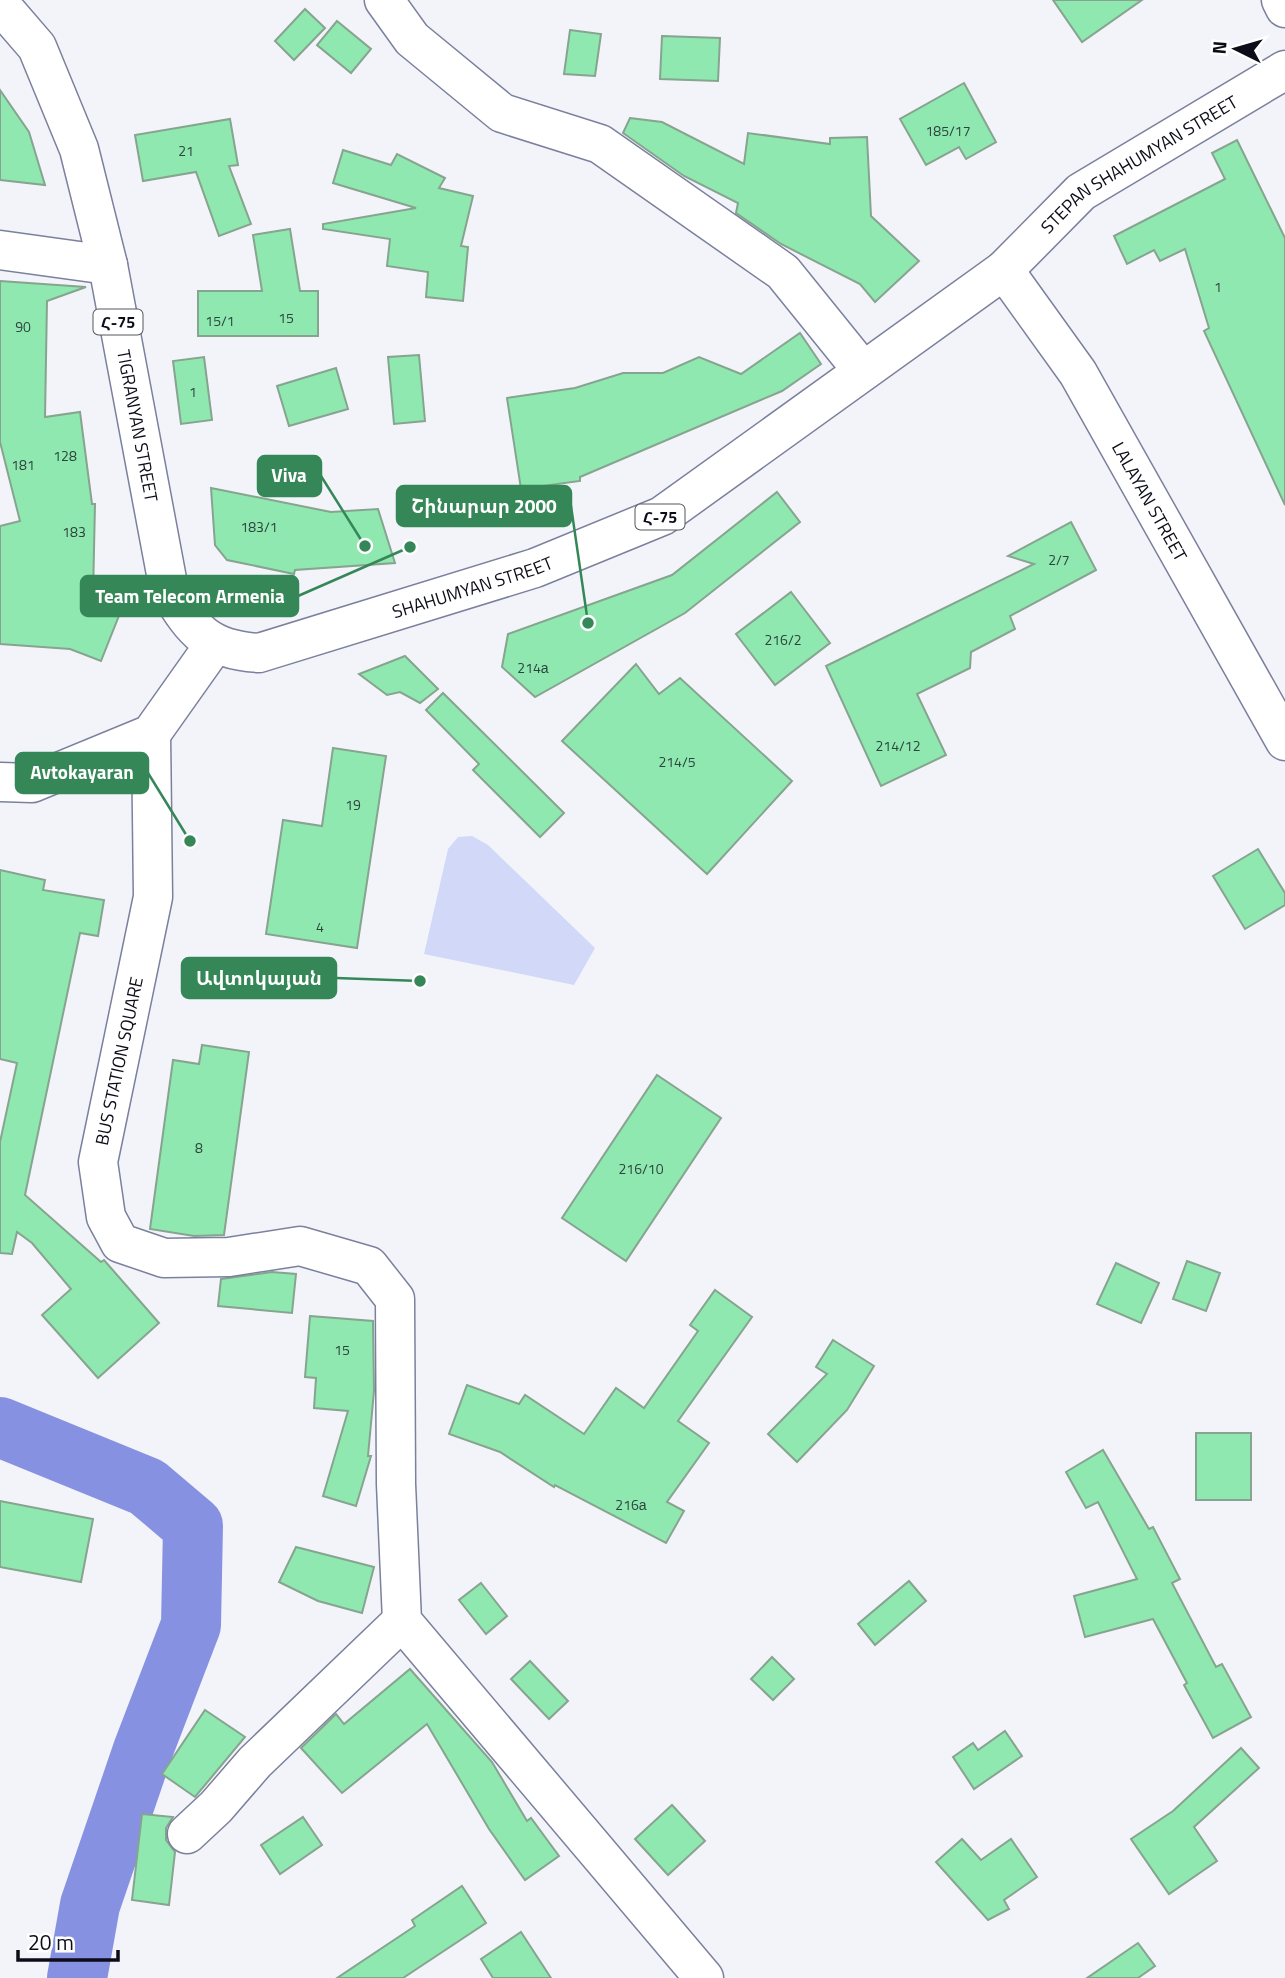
<svg xmlns="http://www.w3.org/2000/svg" width="1285" height="1978" font-family="'Titillium Web','Noto Sans Armenian',sans-serif">
<style>
.green{fill:#d2d8f8}
.lines{fill:none;stroke-linecap:round;stroke-linejoin:round}
.river{stroke:#8791e1;stroke-width:60}
.building{fill:#8fe8af;stroke:#86a48f;stroke-width:2}
.minor-casing{stroke:#7b809d;stroke-width:41}
.highway-casing{stroke:#7b809d;stroke-width:41}
.minor{stroke:#fff;stroke-width:38}
.highway{stroke:#fff;stroke-width:38}
.labels{text-anchor:middle;dominant-baseline:central;stroke-width:5;stroke-linejoin:round;paint-order:stroke}
.number-label{font-size:14px;fill:#2d443e}
.shield{fill:#fff;stroke:#55565d;stroke-width:2}
.shield-label{font-size:16px;font-weight:bold;fill:#0c0d18}
.street-label{font-size:18px;fill:#0c0d18;stroke:#fff}
.leader{fill:none;stroke:#358758;stroke-width:2.5}
.callout-dot{fill:#358758;stroke:#fff;stroke-width:2.5}
.callout{fill:#358758;stroke:#358758;stroke-width:2.5}
.callout-label{font-size:19px;text-anchor:middle;font-weight:bold;fill:#fff}
</style>
<rect width="100%" height="100%" fill="#f3f4fa"/>
<!-- green -->
<path class="green" d="M472 836 488 845 595 948 574 985 424 954 448 849 458 837Z"/>
<g class="lines">
<!-- river -->
<path class="river" d="M0 1427 147 1487 193 1526 191 1625 143 1750 90 1905 77 1978"/>
</g>
<!-- building -->
<g class="building">
<path d="M1053 0H1142L1082 42Z"/>
<path d="M305 9 325 28 294 60 275 41Z"/>
<path d="M337 21 371 49 351 73 317 45Z"/>
<path d="M570 30 601 34 595 76 564 74Z"/>
<path d="M662 36 720 38 718 81 660 79Z"/>
<path d="M964 83 996 142 966 159 959 147 926 165 900 119Z"/>
<path d="M0 90 29 132 45 185 0 180Z"/>
<path d="M630 118 662 122 744 164 748 133 830 144V138L867 137 871 216 919 261 875 302 860 284 781 244 736 213 738 203 684 176 623 133Z"/>
<path d="M230 119 238 165 229 166 251 224 219 236 196 172 143 181 135 135Z"/>
<path d="M1237 140 1285 238V505L1204 331 1209 328 1185 249 1160 261 1154 250 1127 264 1114 236 1225 179 1212 153Z"/>
<path d="M343 150 391 165 397 154 445 178 439 188 473 196 461 246 468 247 463 301 426 297 428 272 387 266 390 239 323 229V224L416 208 333 183Z"/>
<path d="M290 229 300 291H318V336H198V291H262L253 235Z"/>
<path d="M0 281 86 287 47 301 45 417 80 412 92 504H95L93 596 122 608 101 661 70 649 0 644V526L20 521 0 442Z"/>
<path d="M800 333 821 364 782 391 580 477V481L521 489 507 398 575 388 623 373H663L699 357 741 374Z"/>
<path d="M419 355 425 421 394 424 388 357Z"/>
<path d="M204 357 212 420 181 424 173 361Z"/>
<path d="M336 368 348 409 289 426 277 386Z"/>
<path d="M211 488 331 512 378 509 395 563 295 570 294 574 227 560 215 545Z"/>
<path d="M777 492 800 522 685 613 535 697 502 667 508 634 672 575Z"/>
<path d="M1071 522 1096 570 1010 616 1015 629 971 652 970 668 917 694 946 755 881 786 826 666 1034 564 1008 556Z"/>
<path d="M791 592 830 643 775 685 736 634Z"/>
<path d="M405 656 438 689 420 703 400 692 387 695 359 674Z"/>
<path d="M636 664 659 694 680 678 792 781 707 874 562 741Z"/>
<path d="M443 693 564 813 540 837 473 770 479 764 426 710Z"/>
<path d="M333 748 386 756 357 948 266 934 283 820 322 826Z"/>
<path d="M1258 849 1285 893V905L1245 929 1213 876Z"/>
<path d="M0 870 45 880 43 890 104 900 98 936 80 933 25 1195 101 1262 104 1260 159 1323 98 1378 42 1315 71 1289 32 1243 17 1232 12 1254 0 1253V1142L17 1063 0 1059Z"/>
<path d="M202 1045 249 1052 224 1235 194 1236 150 1229 173 1060 199 1064Z"/>
<path d="M657 1075 721 1118 626 1261 562 1218Z"/>
<path d="M1187 1261 1220 1273 1206 1311 1173 1299Z"/>
<path d="M1116 1263 1159 1283 1141 1323 1097 1304Z"/>
<path d="M272 1272 296 1274 292 1313 218 1306 221 1279Z"/>
<path d="M715 1290 752 1317 678 1421 709 1443 667 1502 684 1511 666 1543 555 1485 554 1487 500 1452 449 1434 467 1385 519 1404 525 1395 584 1434 616 1388 644 1408 698 1331 690 1325Z"/>
<path d="M310 1316 373 1321 374 1391 368 1456H371L356 1506 323 1496 348 1411 314 1408 316 1378 305 1377Z"/>
<path d="M833 1340 874 1366 847 1410 797 1462 768 1434 827 1374 816 1367Z"/>
<rect x="1196" y="1433" width="55" height="67"/>
<path d="M1103 1450 1149 1529 1153 1527 1180 1579 1172 1583 1216 1667 1222 1664 1251 1717 1213 1738 1184 1685 1187 1683 1153 1619 1085 1637 1074 1596 1137 1579 1098 1502 1086 1508 1066 1472Z"/>
<path d="M0 1501 93 1519 81 1582 0 1567Z"/>
<path d="M296 1547 374 1567 362 1613 318 1601 279 1582Z"/>
<path d="M909 1581 926 1601 875 1645 858 1624Z"/>
<path d="M481 1583 507 1616 486 1634 459 1600Z"/>
<path d="M772 1657 794 1679 773 1700 751 1679Z"/>
<path d="M530 1661 568 1701 549 1719 511 1679Z"/>
<path d="M410 1669 492 1762 527 1821 531 1818 559 1856 525 1880 489 1829 427 1724 342 1793 301 1748 336 1714 344 1724Z"/>
<path d="M205 1710 245 1737 195 1797 162 1774Z"/>
<path d="M1005 1731 1022 1756 974 1789 953 1757 973 1743 978 1750Z"/>
<path d="M1241 1748 1259 1768 1194 1827 1217 1861 1169 1894 1131 1839 1173 1811Z"/>
<path d="M672 1805 705 1841 668 1875 635 1839Z"/>
<path d="M142 1814 173 1817 166 1828V1840L175 1852 169 1905 132 1900Z"/>
<path d="M303 1817 322 1845 280 1874 261 1845Z"/>
<path d="M962 1839 981 1860 1011 1839 1037 1877 1004 1900 1009 1909 988 1920 936 1862Z"/>
<path d="M462 1886 486 1923 403 1978H337L415 1926 412 1920Z"/>
<path d="M521 1932 551 1978H493L481 1959Z"/>
<path d="M1138 1943 1155 1966 1138 1978H1087Z"/>
</g>
<g class="lines">
<!-- minor casing -->
<g class="minor-casing">
<g id="minor">
<path d="M384 0 412 39 502 113 600 144 783 272 863 371"/>
<path d="M1281 0 1285 8"/>
<path d="M0 250 108 265"/>
<path id="s1" d="M1004 270 1081 192 1285 70"/>
<path d="M151 734 153 897 98 1162 106 1217 120 1243 164 1258 229 1257 300 1246 369 1266 395 1299 396 1484 402 1621 704 1978"/>
<path d="M0 782 32 783 151 734 214 645"/>
<path d="M187 1834 216 1807 255 1762 402 1621"/>
</g>
</g>
<!-- highway casing -->
<g class="highway-casing">
<g id="highway">
<path id="s2" d="M0 4 37 47 79 149 108 265 169 590C193 632 209 650 259 653L535 568 662 516 1004 270 1078 373 1285 741"/>
</g>
</g>
<!-- minor -->
<use href="#minor" class="minor"/>
<!-- highway -->
<use href="#highway" class="highway"/>
</g>
<g class="labels">
<!-- number labels -->
<g class="number-label">
<text x="948" y="130">185/17</text>
<text x="186" y="150">21</text>
<text x="1218" y="286">1</text>
<text x="286" y="317">15</text>
<text x="220" y="320">15/1</text>
<text x="23" y="326">90</text>
<text x="193" y="391">1</text>
<text x="65" y="455">128</text>
<text x="23" y="464">181</text>
<text x="259" y="526">183/1</text>
<text x="74" y="531">183</text>
<text x="1059" y="559">2/7</text>
<text x="783" y="639">216/2</text>
<text x="533" y="667">214а</text>
<text x="898" y="745">214/12</text>
<text x="677" y="761">214/5</text>
<text x="353" y="804">19</text>
<text x="320" y="926">4</text>
<text x="199" y="1147">8</text>
<text x="641" y="1168">216/10</text>
<text x="342" y="1349">15</text>
<text x="631" y="1504">216а</text>
</g>
<!-- shield labels -->
<g class="shield">
<rect x="93.5" y="309.5" width="49" height="25" rx="5"/>
<rect x="635.5" y="504.5" width="49" height="25" rx="5"/>
</g>
<g class="shield-label">
<text x="118" y="322">Հ-75</text>
<text x="660" y="517">Հ-75</text>
</g>
<!-- street labels -->
<g class="street-label">
<text stroke="none"><textPath href="#s1" startOffset="173">STEPAN SHAHUMYAN STREET</textPath></text>
<text stroke="none"><textPath href="#s2" startOffset="450">TIGRANYAN STREET</textPath></text>
<text stroke="none"><textPath href="#s2" startOffset="1855">LALAYAN STREET</textPath></text>
<text stroke="none"><textPath href="#s2" startOffset="957">SHAHUMYAN STREET</textPath></text>
<text transform="translate(119 1061) rotate(-78)">BUS STATION SQUARE</text>
</g>
</g>
<!-- callouts -->
<path class="leader" d="M365 546L321 476M588 623L571 506M410 547L298 596M190 841L148 773M420 981L336 978"/>
<g class="callout-dot">
<circle cx="365" cy="546" r="7"/>
<circle cx="588" cy="623" r="7"/>
<circle cx="410" cy="547" r="7"/>
<circle cx="190" cy="841" r="7"/>
<circle cx="420" cy="981" r="7"/>
</g>
<g class="callout">
<rect x="258" y="456" width="63" height="40" rx="7"/>
<rect x="397" y="486" width="174" height="40" rx="7"/>
<rect x="81" y="576" width="217" height="40" rx="7"/>
<rect x="16" y="753" width="132" height="40" rx="7"/>
<rect x="182" y="958" width="154" height="40" rx="7"/>
</g>
<g class="callout-label">
<text x="289" y="482">Viva</text>
<text x="484" y="513">Շինարար 2000</text>
<text x="190" y="603">Team Telecom Armenia</text>
<text x="82" y="779">Avtokayaran</text>
<text x="259" y="985">Ավտոկայան</text>
</g>
<!-- north arrow -->
<g transform="translate(1236 49) rotate(275)" stroke="#ffffff" stroke-width="5" paint-order="stroke">
<path d="M0-5L12 26L0 18L-12 26Z" fill="#0c0d18"/>
<text y="-10" font-size="19" font-weight="bold" text-anchor="middle" fill="#0c0d18">N</text>
</g>
<!-- scale -->
<path d="M18 1950v10h100v-10" fill="none" stroke="#0c0d18" stroke-width="3.5"/>
<text x="28" y="1950" font-size="21" fill="#0c0d18" stroke="#ffffff" stroke-width="5" paint-order="stroke">20 m</text>
</svg>
